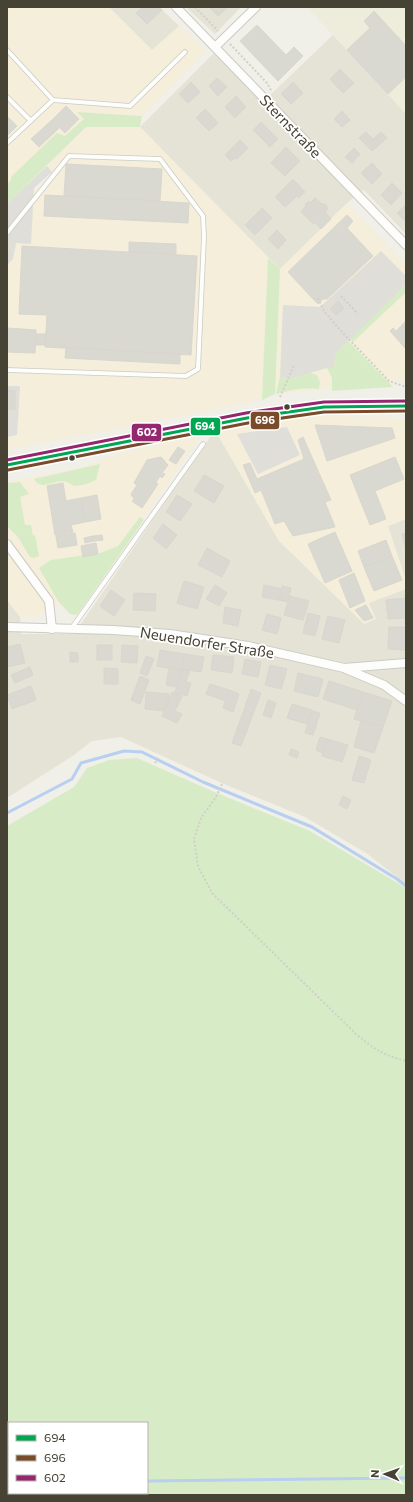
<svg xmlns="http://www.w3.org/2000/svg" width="413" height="1502" font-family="Commissioner,sans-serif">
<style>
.residential{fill:#e5e3d5}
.commercial{fill:#f4eeda}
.education{fill:#eeecda}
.green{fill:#d7ecc6;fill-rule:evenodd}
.parking{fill:#dfded8}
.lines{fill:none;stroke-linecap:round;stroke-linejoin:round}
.stream{stroke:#b7cff0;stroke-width:3}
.building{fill:#d9d8d1;stroke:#d8d6ce}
.service-casing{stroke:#cccbc4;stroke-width:5.5}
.minor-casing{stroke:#cccbc4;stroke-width:10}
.tertiary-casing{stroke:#cccbc4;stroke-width:12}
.path{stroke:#d1cfca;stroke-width:2;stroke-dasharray:2 2;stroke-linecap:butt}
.service{stroke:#fdfdfc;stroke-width:4}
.minor{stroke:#fdfdfc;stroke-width:8}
.tertiary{stroke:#fdfdfc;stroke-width:10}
.bus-1-casing{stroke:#fff;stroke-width:6}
.bus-2-casing{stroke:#fff;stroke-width:6}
.bus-3-casing{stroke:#fff;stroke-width:6}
.bus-1{stroke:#00a651;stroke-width:3}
.bus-2{stroke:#7a4b2a;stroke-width:3}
.bus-3{stroke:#95276e;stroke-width:3}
.bus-dot{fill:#464234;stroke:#fff;stroke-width:1.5}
.labels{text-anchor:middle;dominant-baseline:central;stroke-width:3.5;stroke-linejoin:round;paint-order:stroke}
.street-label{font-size:15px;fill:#464234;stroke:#fff}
.line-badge{stroke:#fff;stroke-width:1.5}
.badge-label{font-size:11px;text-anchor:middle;font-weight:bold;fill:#fff}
</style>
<rect width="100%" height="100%" fill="#f0efe8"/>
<!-- residential -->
<g class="residential">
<path d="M109 7H159L179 26 152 50Z"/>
<path d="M186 7H241L215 34Z"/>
<path d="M333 35 406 114V234L364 190 347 203 280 269 140 127 217 50 266 99Z"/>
<path d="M215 430 279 541 368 603 406 589V884L366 853 305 817 224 784 121 737 92 741 74 755 7 798V600L20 617 21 634H74Z"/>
<path d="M406 519V581L388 526Z"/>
</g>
<!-- commercial -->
<g class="commercial">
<path d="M7 7H109L152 50 179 26 206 51 142 116 78 113 84 118 65 136 7 184Z"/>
<path d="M86 127H140L268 258 262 400 7 450V218L52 174 47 166Z"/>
<path d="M347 203 406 265V381L275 394 280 269Z"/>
<path d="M312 415 406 419V519L388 526 406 581V589L369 603 376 619 364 624 279 541 215 430Z"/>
<path d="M201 436 75 616 59 605 37 617H20L7 600V482L80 468 128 451Z"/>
</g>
<!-- education -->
<path class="education" d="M307 7H406V114L388 94Z"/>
<!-- green -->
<g class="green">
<path d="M77 112 142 116 140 127H86L7 204V184L11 180V177L57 133 65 136 84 119Z"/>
<path d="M268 258 280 269 275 394 262 400Z"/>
<path d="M406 284V292L353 342 350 338Z"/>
<path d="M348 341 393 387 332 391V378L327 368H334L335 354Z"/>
<path d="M310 373 317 375 320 382 319 389C304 387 291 390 276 394L280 377 293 378Z"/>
<path d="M100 464 96 480C90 483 81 486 75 486 71 485 67 481 63 481 53 481 40 491 34 479Z"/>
<path d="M20 482 29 494 20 497 25 525H31L33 536 35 535 39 556 34 558 30 557 18 537 7 526V483Z"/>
<path d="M140 517 144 520 77 615 70 614 58 601 39 568 51 560 100 553 118 546Z"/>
<path d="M137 758 212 791 310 831 406 888V1495H7V826L74 787 87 768 109 760ZM9 1423H147V1493H9Z"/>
</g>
<!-- parking -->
<g class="parking">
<path d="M47 166 52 172 34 188 31 244 16 243 13 259 7 265V204Z"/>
<path d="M381 251 406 276V284L335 354 334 368H327L293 378 280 377 283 305 320 307Z"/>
<path d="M7 386H20L17 435 7 437Z"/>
<path d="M287 427 300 455 258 474 237 434Z"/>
</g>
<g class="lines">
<!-- stream -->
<g class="stream">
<path d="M7 813 72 779 81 763 124 751 142 752 203 782 312 827 397 879 406 886"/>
<path d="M147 1481 406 1478"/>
<path d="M7 1483H9"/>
</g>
</g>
<!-- building -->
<g class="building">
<path d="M142 7H158L162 10 147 24 136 13Z"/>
<path d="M209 7H228L218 16Z"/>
<path d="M374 11 406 46V77L388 94 347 50 370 28 364 21Z"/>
<path d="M257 25 286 55 294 47 303 56 278 81 240 41Z"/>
<path d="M340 69 354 83 343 93 330 79Z"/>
<path d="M217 78 227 87 218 96 209 86Z"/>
<path d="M191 82 200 92 188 103 179 94Z"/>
<path d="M293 82 303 93 291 104 281 94Z"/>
<path d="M236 96 246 107 235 118 225 107Z"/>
<path d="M66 106 79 119 65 133 52 120Z"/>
<path d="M205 109 218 123 209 131 196 118Z"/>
<path d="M342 111 350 120 342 127 334 119Z"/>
<path d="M7 116 17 126 7 136Z"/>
<path d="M52 120 59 128 39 147 31 139Z"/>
<path d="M261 122 278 139 270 147 253 130Z"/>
<path d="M366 132 373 139 381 132 387 138 372 151 359 138Z"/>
<path d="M240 140 248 148 237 159 235 158 231 161 225 155Z"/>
<path d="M286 147 300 161 285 176 271 163Z"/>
<path d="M354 148 360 154 352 163 345 157Z"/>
<path d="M372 163 382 174 372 184 361 173Z"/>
<path d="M66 164 162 169 160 201 64 196Z"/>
<path d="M293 179 305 192 299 198 297 196 285 207 275 197Z"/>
<path d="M392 183 402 193 391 205 381 195Z"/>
<path d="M45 195 189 203 188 223 44 216Z"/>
<path d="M315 198 322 204H325L327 206V210L325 212 331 219 321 229 315 222 313 224 301 212 306 206 305 204 309 201 310 203Z"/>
<path d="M406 205V222L397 213Z"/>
<path d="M262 208 272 218 255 235 245 225Z"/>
<path d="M347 215 353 221 347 228 373 256 327 299H323L320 296 315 301 288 272Z"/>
<path d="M277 230 286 240 278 249 268 239Z"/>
<path d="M129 242 176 244V254L129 252Z"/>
<path d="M22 246 197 256 191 355 45 347 47 315 19 314Z"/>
<path d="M320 296 323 299 318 304 315 301Z"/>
<path d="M338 301 344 308 336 315 330 309Z"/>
<path d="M406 321V330L402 325Z"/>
<path d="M402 325 406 330 405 348 390 331 393 328 396 331Z"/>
<path d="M7 328 36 330 35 353 7 352Z"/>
<path d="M36 334H46L45 345H36Z"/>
<path d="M66 348 180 354V364L65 358Z"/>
<path d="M7 390 15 391V409H7Z"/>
<path d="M315 425 392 428 395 438 327 461Z"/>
<path d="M303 437 331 500 325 502 335 527 293 536 284 521 275 524 261 490 255 493 243 465 250 463 257 479 304 459 298 440Z"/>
<path d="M178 447 185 451 176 464 169 460Z"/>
<path d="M161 457 168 465 162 473 165 474 162 478 160 476 156 482 158 484 142 508 132 501 134 499 131 494 137 485 134 483 147 460Z"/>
<path d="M395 457 404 479 375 491 386 519 370 525 350 475Z"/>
<path d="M204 475 224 486 214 503 194 491Z"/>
<path d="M63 483 66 501 81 498 85 522 71 525 73 532 55 535 47 486Z"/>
<path d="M97 495 101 519 85 522 81 498Z"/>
<path d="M177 495 192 504 180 521 166 512Z"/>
<path d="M163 524 177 535 166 549 153 538Z"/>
<path d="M335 532 352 571 325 583 308 544Z"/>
<path d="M75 533 77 545 58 548 56 536Z"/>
<path d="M406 533V551L402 534Z"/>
<path d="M102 535 103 540 94 541 93 536Z"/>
<path d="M93 536 94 541 85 543 84 538Z"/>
<path d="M386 540 392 556 364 567 358 551Z"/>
<path d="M96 543 98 554 83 557 81 546Z"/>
<path d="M207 548 230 561 222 577 198 565Z"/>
<path d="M392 556 402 580 374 591 364 567Z"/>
<path d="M354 573 365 601 350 608 339 580Z"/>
<path d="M184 581 204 587 197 609 177 603Z"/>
<path d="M215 585 227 593 219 606 206 599Z"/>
<path d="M264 585 282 589 279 600 262 597Z"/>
<path d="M282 586 291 588 288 602 279 600Z"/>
<path d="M111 590 125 600 114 616 100 606Z"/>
<path d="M134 593 156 594 155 611 133 610Z"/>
<path d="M290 596 309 601 303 620 284 615Z"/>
<path d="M406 598V618L388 619 386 600Z"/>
<path d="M366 605 373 618 364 621 355 610Z"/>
<path d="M225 607 241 610 238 626 223 623Z"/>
<path d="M308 613 320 616 315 636 303 633Z"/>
<path d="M267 614 281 618 277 634 262 630Z"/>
<path d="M328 616 345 620 339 643 322 639Z"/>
<path d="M389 627H406V650L388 649Z"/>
<path d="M20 644 25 663 7 667V647Z"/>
<rect x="97" y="645" width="15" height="15"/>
<path d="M122 645 138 646 137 663 121 662Z"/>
<path d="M160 650 185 654 182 671 157 666Z"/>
<path d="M70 652 78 653V662H70Z"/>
<path d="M185 654 204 657 201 672 182 669Z"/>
<path d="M213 655 234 657 232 673 211 670Z"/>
<path d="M146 656 154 659 147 676 140 673Z"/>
<path d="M245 659 261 662 258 677 242 674Z"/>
<path d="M270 665 287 669 281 689 265 685Z"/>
<path d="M30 667 33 675 15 683 11 675Z"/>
<path d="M104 668 118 669V684H104Z"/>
<path d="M169 668 182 671 177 687 166 685Z"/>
<path d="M182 669 190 670 186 682 191 683 187 696 175 692Z"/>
<path d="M298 673 323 679 318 697 294 691Z"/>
<path d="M140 676 149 680 140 704 131 700Z"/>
<path d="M329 681 363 692 357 710 323 699Z"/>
<path d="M210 684 229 690 226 701 206 694Z"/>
<path d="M31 686 36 700 12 709 7 695Z"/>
<path d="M251 689 261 693 253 714 244 710Z"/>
<path d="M229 690 239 694 233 712 223 708Z"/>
<path d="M146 692 169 694 168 701 164 711 145 709Z"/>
<path d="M172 692 182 696 175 711 182 714 177 723 162 716Z"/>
<path d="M363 692 392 701 383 727 354 719Z"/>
<path d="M268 700 276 703 271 718 263 715Z"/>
<path d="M292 704 312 710 307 724 287 718Z"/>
<path d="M244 710 253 714 246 733 237 729Z"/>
<path d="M312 711 320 713 313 735 305 733Z"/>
<path d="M361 721 383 727 374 753 354 747Z"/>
<path d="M237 729 246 733 241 746 232 743Z"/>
<path d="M320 737 327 739 323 753 316 750Z"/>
<path d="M327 739 348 745 342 762 322 756Z"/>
<path d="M291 749 299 752 297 758 289 755Z"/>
<path d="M359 756 371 760 364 783 352 780Z"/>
<path d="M343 796 351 800 347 809 339 805Z"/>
</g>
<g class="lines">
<!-- service casing -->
<g class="service-casing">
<g id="service">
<path d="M7 50 53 100 7 143"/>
<path d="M7 97 31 121"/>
<path d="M53 100 130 106 185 52"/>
<path d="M7 233 69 156 160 159 203 216 204 237 198 369 186 376 7 370"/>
<path d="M71 629 203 444"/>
</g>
</g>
<!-- minor casing -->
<g class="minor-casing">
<g id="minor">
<path d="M176 7 406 245"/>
<path d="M215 47 256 7"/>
<path d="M7 544 49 601 52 629"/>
<path d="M7 627 113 630 170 634 248 646 344 668 406 663"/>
<path d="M346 669 384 685 406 701"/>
</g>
</g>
<!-- tertiary casing -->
<g class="tertiary-casing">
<path id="tertiary" d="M7 465 247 418 324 407 406 406"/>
</g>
<!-- path -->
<g class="path">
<path d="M195 7 218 31"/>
<path d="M230 44 267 83 272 92"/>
<path d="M341 296 358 314"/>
<path d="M318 298 324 311 340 330 389 381 406 387"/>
<path d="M280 397 294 365"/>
<path d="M155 763 159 757"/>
<path d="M222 784 216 797 201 818 194 839 198 866 212 893 356 1034C374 1049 383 1055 406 1061"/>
</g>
<!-- service -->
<use href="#service" class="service"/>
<!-- minor -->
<use href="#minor" class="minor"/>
<!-- tertiary -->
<use href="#tertiary" class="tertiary"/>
<!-- bus-1 casing -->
<g class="bus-1-casing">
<path id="bus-1" d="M7 465 247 418 324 407 406 406"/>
</g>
<!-- bus-2 casing -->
<g class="bus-2-casing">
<path id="bus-2" d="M8 470 248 423 324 412 406 411"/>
</g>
<!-- bus-3 casing -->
<g class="bus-3-casing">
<path id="bus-3" d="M7 460 246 413 324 402 406 401"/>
</g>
<!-- bus-1 -->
<use href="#bus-1" class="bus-1"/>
<!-- bus-2 -->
<use href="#bus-2" class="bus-2"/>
<!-- bus-3 -->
<use href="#bus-3" class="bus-3"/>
</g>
<!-- markers -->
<g class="bus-dot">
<circle cx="287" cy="407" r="3.5"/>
<circle cx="72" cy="458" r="3.5"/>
</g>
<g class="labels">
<!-- street labels -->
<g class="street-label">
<text transform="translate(291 126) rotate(46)">Sternstraße</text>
<text transform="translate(207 642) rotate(9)">Neuendorfer Straße</text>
</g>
</g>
<g class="line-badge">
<rect x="250" y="411" width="30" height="19" rx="4" fill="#7a4b2a"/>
<rect x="190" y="417" width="31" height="19" rx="4" fill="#00a651"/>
<rect x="131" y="423" width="31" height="19" rx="4" fill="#95276e"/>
</g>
<g class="badge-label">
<text x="265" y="424">696</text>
<text x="205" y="430">694</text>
<text x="147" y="436">602</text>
</g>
<!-- border -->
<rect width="413" height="1502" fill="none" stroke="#464234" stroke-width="16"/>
<!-- legend -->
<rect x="8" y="1422" width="140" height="72" fill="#ffffff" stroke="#b5b3ae"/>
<rect x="16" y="1435" width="20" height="6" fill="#00a651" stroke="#b5b3ae"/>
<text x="44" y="1442" font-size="12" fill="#464234">694</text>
<rect x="16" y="1455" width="20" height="6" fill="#7a4b2a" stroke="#b5b3ae"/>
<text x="44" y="1462" font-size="12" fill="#464234">696</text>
<rect x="16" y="1475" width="20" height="6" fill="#95276e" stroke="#b5b3ae"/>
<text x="44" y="1482" font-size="12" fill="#464234">602</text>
<!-- north arrow -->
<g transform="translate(385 1474) rotate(272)" stroke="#ffffff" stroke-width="3" paint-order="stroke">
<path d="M0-3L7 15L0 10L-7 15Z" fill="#464234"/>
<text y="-6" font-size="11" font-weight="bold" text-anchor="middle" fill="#464234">N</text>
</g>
</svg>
